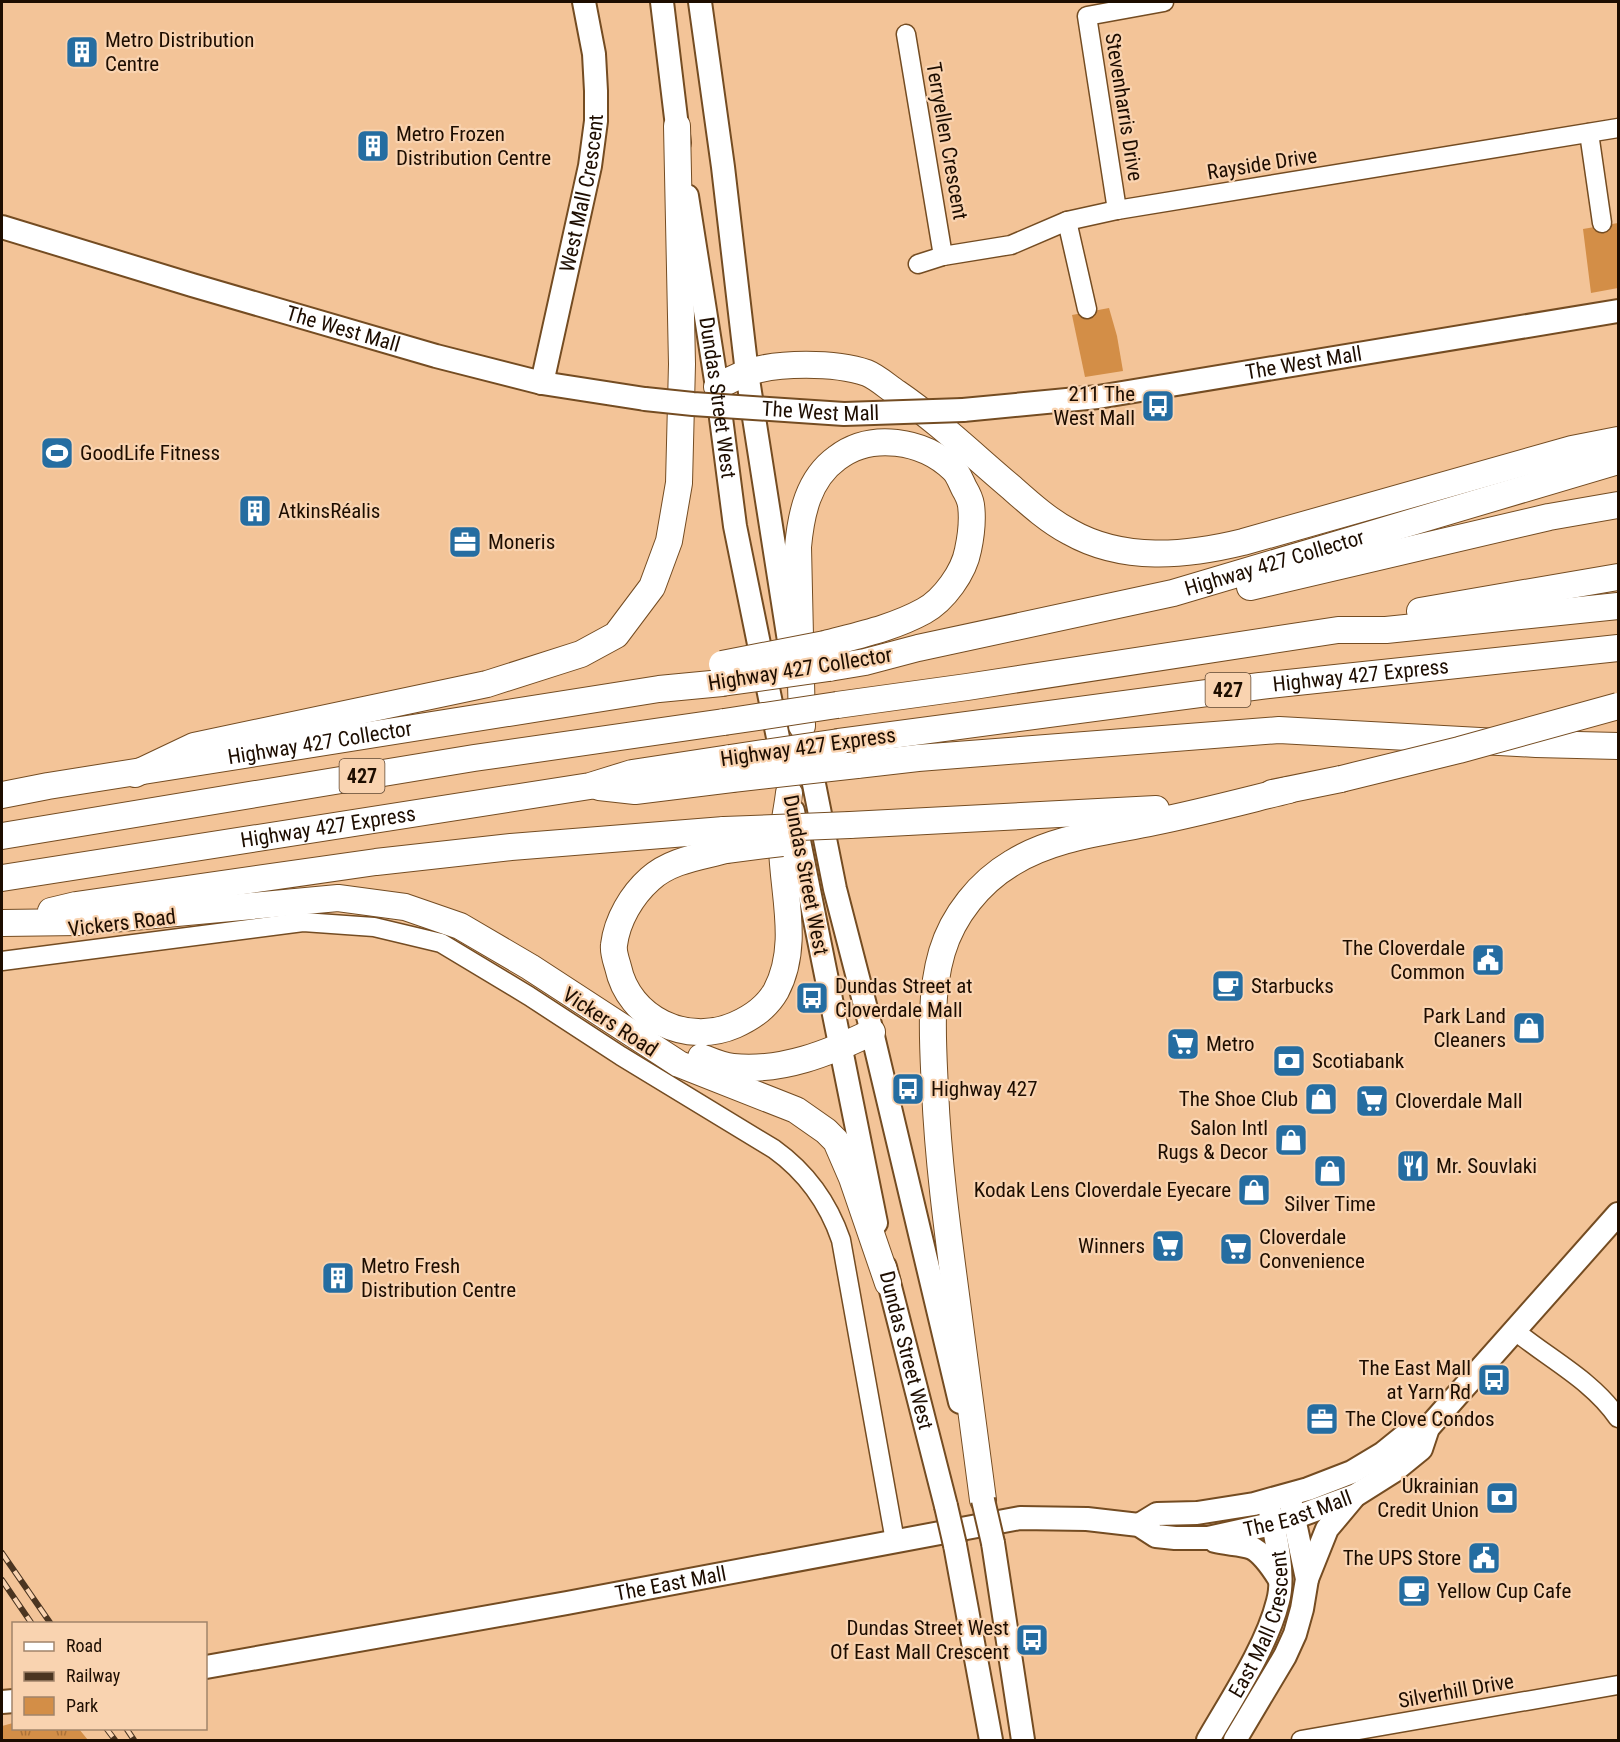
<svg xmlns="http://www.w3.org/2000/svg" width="1620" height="1742" font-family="'Roboto Condensed',sans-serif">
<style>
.grass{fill:url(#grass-tufts)}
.park{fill:#d38e47}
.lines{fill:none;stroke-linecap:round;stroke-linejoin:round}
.minor-casing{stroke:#744c22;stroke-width:21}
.major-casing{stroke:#744c22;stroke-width:26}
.highway-casing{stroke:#744c22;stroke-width:28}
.minor{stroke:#fff;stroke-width:18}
.major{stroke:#fff;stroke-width:22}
.highway{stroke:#fff;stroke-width:26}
.rail-casing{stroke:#4b3521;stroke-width:6}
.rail{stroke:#f9d3b0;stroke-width:4;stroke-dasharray:11;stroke-linecap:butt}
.major-bridge-casing{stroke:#744c22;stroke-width:26;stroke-linecap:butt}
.highway-bridge-casing{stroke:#744c22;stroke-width:28;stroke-linecap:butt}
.major-bridge{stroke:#fff;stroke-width:22}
.highway-bridge{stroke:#fff;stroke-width:26}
.labels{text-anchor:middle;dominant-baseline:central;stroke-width:4.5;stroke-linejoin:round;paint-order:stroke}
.shield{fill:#f9d3b0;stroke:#5f4835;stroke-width:1.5}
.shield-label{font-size:20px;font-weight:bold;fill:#1d0d00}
.poi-label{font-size:21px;fill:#1d0d00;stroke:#f9d3b0;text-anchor:start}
.street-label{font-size:21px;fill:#1d0d00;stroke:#f9d3b0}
</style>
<defs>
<pattern id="grass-tufts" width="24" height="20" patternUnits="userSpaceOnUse" patternTransform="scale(1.5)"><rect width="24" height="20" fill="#d38e47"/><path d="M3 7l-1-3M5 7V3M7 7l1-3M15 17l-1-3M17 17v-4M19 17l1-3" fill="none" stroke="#ab7239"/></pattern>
</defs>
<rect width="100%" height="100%" fill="#f3c498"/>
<!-- grass -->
<path class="grass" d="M13 1723 14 1728 79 1729 88 1740H2V1726Z"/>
<!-- park -->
<g class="park">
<path d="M1618 223V288L1591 293 1583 229Z"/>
<path d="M1109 308 1117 336 1123 371 1085 377 1072 315Z"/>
</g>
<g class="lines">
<!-- minor casing -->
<g class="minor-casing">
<g id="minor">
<path d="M906 34 943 256"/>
<path d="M1589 133 1602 223"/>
<path d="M1117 210 1087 16 1164 2"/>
<path d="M1067 221 1087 309"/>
<path d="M918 264 943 256 1011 245 1067 221 1117 210 1618 128"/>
<path d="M2 961 303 922 374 927 441 943 529 996 621 1056 774 1149C806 1172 828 1202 841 1240L895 1541"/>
<path d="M1514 1330C1549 1359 1592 1380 1618 1418"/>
<path d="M1301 1740 1618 1685"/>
</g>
</g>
<!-- major casing -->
<g class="major-casing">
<g id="major">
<path d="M662 2 679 143"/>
<path d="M700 2 723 167 747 373 792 660"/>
<path id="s1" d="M687 196 717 387 735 526 784 767"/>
<path id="s2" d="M2 227 192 285 436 356 542 383 645 399"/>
<path id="s3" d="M542 383 590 166 596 121V91L594 54 584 2"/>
<path id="s4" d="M963 410 1098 397 1618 311"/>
<path d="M808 754 835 889 872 1032 960 1402"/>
<path d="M793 811 876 1223"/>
<path id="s5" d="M885 1267 946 1506"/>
<path d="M1139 1525 1157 1514 1197 1513 1254 1504 1308 1489 1352 1472 1382 1454 1408 1433 1428 1428"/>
<path d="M1215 1541C1226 1544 1243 1544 1252 1548 1264 1554 1273 1569 1280 1580"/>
<path d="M993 1543 1023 1740"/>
<path d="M955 1545 991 1740"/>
<path d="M1307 1579 1327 1529 1353 1498"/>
<path id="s6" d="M206 1667 567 1603 1020 1518 1087 1519 1139 1525 1156 1536 1175 1538H1208L1285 1521 1356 1495 1394 1471 1421 1449 1428 1428 1618 1214"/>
<path d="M2 1702 14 1701"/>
<path id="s7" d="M1208 1740C1231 1700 1267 1646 1278 1601 1285 1576 1276 1536 1270 1511"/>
<path d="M1235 1740 1285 1656 1295 1634 1302 1609 1307 1579 1291 1504"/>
</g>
</g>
<!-- highway casing -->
<g class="highway-casing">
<g id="highway">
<path d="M717 387C726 382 736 377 746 373 777 362 835 362 867 373 877 377 888 387 897 393 938 421 974 456 1012 488 1030 504 1049 521 1070 532 1123 562 1186 556 1243 542L1572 449 1618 440"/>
<path d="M1250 587 1549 517 1618 505"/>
<path d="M1420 611 1618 577"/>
<path id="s8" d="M829 668 865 662 918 648 1173 593 1618 461"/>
<path d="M837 705 967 687 1338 630H1386L1618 606"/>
<path d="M802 726 798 547C801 514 808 479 837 458 871 432 923 440 953 469 958 473 961 482 964 488 967 493 970 499 971 505 973 520 971 536 968 550 964 572 944 600 924 611 893 628 859 635 825 644"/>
<path id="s9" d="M839 742 1260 686 1618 648"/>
<path d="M857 765 918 758 1279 730 1536 744 1618 746"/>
<path d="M135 774 194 746 487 684 581 654 616 635 652 587 669 541 679 483 682 364 677 126"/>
<path d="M599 787 635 791 732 779"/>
<path d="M1272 793 1341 779"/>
<path id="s10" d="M2 795 48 786 659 689 722 683"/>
<path d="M850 825 1156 809"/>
<path d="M2 836 474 758 724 722"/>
<path d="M726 850C700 857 671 860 650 879 632 895 617 920 614 945 613 952 616 960 618 967 629 1019 687 1046 735 1025 751 1018 767 1007 776 991 800 946 783 894 782 847 782 830 787 811 789 793"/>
<path id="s11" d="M2 878 590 786 632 773 730 758"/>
<path d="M51 911 76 905 376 862 511 847 724 830"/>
<path d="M2 923 79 922 338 898 405 907 460 926 530 967 679 1064 796 1110 826 1131 836 1141 852 1178 888 1283"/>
<path d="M701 1057C711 1061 722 1066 733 1067 782 1072 829 1053 872 1032"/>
<path d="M983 1500C974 1431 965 1363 956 1295 947 1227 938 1159 935 1090 933 1044 929 996 942 952 953 915 980 882 1012 863 1053 837 1107 832 1154 822 1199 813 1244 801 1289 790"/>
</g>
</g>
<!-- minor -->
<use href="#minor" class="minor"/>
<!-- major -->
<use href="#major" class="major"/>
<!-- highway -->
<use href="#highway" class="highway"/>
<!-- rail casing -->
<g class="rail-casing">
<g id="rail">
<path d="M2 1553 51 1624"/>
<path d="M2 1580 32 1624"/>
<path d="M106 1728 115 1740"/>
<path d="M126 1728 134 1740"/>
</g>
</g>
<!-- rail -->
<use href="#rail" class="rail"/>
<!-- major-bridge casing -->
<g class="major-bridge-casing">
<g id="major-bridge">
<path id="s12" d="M645 399 693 404 844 414 963 410"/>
<path d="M983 1500 993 1543"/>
<path d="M946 1506 955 1545"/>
</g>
</g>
<!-- highway-bridge casing -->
<g class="highway-bridge-casing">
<g id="highway-bridge">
<path d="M722 664 825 644"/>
<path d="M722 683 829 668"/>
<path d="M724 722 837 705"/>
<path d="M730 758 839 742"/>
<path d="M732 779 857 765"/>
<path d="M1341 779 1459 750 1618 706"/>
<path d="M724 830 850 825"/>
<path d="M726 850 782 843"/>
</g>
</g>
<!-- major-bridge -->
<use href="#major-bridge" class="major-bridge"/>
<!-- highway-bridge -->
<use href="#highway-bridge" class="highway-bridge"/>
</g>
<!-- icons -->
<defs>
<g id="building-square" transform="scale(1.725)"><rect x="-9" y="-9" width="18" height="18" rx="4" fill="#256da1" stroke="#f9d3b0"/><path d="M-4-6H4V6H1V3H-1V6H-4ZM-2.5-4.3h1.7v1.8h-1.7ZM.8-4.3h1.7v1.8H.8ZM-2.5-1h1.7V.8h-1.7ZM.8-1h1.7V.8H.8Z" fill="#fff"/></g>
<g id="bus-square" transform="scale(1.725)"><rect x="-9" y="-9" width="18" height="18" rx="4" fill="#256da1" stroke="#f9d3b0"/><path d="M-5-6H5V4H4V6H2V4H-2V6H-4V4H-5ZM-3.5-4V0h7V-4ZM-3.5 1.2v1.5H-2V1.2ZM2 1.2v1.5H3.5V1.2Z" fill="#fff"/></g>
<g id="stadium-square" transform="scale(1.725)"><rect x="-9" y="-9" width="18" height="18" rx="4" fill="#256da1" stroke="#f9d3b0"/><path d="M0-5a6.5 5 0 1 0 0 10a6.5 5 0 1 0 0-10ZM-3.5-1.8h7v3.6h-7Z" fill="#fff"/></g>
<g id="office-square" transform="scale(1.725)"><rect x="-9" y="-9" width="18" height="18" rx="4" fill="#256da1" stroke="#f9d3b0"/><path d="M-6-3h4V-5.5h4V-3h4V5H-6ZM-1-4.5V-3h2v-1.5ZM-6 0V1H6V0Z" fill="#fff"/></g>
<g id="civic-square" transform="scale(1.725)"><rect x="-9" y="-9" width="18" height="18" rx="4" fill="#256da1" stroke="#f9d3b0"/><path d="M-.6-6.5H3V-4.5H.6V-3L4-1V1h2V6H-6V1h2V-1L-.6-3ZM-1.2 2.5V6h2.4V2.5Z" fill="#fff"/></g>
<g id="cafe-square" transform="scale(1.725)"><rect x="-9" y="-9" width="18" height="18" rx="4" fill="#256da1" stroke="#f9d3b0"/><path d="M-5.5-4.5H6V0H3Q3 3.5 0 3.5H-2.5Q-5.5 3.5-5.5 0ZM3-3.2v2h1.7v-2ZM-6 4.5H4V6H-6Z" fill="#fff"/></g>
<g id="shop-square" transform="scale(1.725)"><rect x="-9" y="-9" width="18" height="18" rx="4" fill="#256da1" stroke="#f9d3b0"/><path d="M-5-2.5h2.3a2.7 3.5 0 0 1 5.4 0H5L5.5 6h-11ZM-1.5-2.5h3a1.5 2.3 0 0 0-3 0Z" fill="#fff"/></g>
<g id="supermarket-square" transform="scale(1.725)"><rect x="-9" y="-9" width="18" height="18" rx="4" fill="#256da1" stroke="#f9d3b0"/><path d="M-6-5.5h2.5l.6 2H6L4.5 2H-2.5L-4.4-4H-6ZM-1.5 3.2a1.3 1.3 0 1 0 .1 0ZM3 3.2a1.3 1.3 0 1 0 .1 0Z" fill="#fff"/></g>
<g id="bank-square" transform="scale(1.725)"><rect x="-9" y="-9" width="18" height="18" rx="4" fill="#256da1" stroke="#f9d3b0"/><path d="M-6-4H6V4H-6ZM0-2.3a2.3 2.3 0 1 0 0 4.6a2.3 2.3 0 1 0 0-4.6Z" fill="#fff"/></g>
<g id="restaurant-square" transform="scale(1.725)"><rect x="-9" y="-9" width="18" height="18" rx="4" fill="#256da1" stroke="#f9d3b0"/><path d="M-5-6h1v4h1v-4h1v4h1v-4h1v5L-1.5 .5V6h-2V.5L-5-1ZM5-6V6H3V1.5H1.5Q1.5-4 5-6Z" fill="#fff"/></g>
</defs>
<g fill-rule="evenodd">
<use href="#building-square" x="82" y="52"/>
<use href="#building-square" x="373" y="146"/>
<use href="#bus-square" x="1158" y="406"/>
<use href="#stadium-square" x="57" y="453"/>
<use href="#building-square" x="255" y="511"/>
<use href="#office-square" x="465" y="542"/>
<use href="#civic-square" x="1488" y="960"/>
<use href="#cafe-square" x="1228" y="986"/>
<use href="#bus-square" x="812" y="998"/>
<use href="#shop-square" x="1529" y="1028"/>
<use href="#supermarket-square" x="1183" y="1044"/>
<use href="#bank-square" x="1289" y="1061"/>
<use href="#bus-square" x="908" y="1089"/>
<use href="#shop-square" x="1321" y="1099"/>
<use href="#supermarket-square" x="1372" y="1101"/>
<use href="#shop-square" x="1291" y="1140"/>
<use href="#restaurant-square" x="1413" y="1166"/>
<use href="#shop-square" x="1330" y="1171"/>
<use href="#shop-square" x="1254" y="1190"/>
<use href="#supermarket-square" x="1168" y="1246"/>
<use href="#supermarket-square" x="1236" y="1249"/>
<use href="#building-square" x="338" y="1278"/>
<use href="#bus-square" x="1494" y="1380"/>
<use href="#office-square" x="1322" y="1419"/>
<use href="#bank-square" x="1502" y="1498"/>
<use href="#civic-square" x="1484" y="1558"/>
<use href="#cafe-square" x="1414" y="1591"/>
<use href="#bus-square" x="1032" y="1640"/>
</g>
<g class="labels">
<!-- shield labels -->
<g class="shield">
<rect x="1205.5" y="673" width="45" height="34" rx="4.5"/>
<rect x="339.5" y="759" width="45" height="34" rx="4.5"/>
</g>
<g class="shield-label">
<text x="1228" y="690">427</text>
<text x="362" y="776">427</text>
</g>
<!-- poi labels -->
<g class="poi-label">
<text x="105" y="40">Metro Distribution<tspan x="105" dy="24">Centre</tspan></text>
<text x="396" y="134">Metro Frozen<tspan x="396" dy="24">Distribution Centre</tspan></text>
<text x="1135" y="394" text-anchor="end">211 The<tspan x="1135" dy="24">West Mall</tspan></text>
<text x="80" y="453">GoodLife Fitness</text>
<text x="278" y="511">AtkinsRéalis</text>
<text x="488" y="542">Moneris</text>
<text x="1465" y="948" text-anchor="end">The Cloverdale<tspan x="1465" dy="24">Common</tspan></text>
<text x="835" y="986">Dundas Street at<tspan x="835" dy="24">Cloverdale Mall</tspan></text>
<text x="1251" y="986">Starbucks</text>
<text x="1506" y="1016" text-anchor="end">Park Land<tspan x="1506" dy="24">Cleaners</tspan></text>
<text x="1206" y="1044">Metro</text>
<text x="1312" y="1061">Scotiabank</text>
<text x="931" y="1089">Highway 427</text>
<text x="1298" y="1099" text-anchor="end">The Shoe Club</text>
<text x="1395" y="1101">Cloverdale Mall</text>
<text x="1268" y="1128" text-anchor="end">Salon Intl<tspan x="1268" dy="24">Rugs &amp; Decor</tspan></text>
<text x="1436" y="1166">Mr. Souvlaki</text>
<text x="1231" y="1190" text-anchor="end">Kodak Lens Cloverdale Eyecare</text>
<text x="1330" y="1204" text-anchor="middle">Silver Time</text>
<text x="1259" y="1237">Cloverdale<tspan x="1259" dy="24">Convenience</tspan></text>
<text x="1145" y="1246" text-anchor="end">Winners</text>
<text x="361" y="1266">Metro Fresh<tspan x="361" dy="24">Distribution Centre</tspan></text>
<text x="1471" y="1368" text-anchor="end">The East Mall<tspan x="1471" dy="24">at Yarn Rd</tspan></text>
<text x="1345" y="1419">The Clove Condos</text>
<text x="1479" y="1486" text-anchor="end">Ukrainian<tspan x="1479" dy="24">Credit Union</tspan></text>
<text x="1461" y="1558" text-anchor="end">The UPS Store</text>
<text x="1437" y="1591">Yellow Cup Cafe</text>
<text x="1009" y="1628" text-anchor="end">Dundas Street West<tspan x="1009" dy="24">Of East Mall Crescent</tspan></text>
</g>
<!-- street labels -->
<g class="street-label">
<text transform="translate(1124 107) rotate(81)">Stevenharris Drive</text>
<text transform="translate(947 141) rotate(80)">Terryellen Crescent</text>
<text transform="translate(1262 164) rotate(-9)">Rayside Drive</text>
<text stroke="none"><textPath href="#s3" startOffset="194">West Mall Crescent</textPath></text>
<text stroke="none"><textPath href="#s2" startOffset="356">The West Mall</textPath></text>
<text stroke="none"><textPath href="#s4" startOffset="344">The West Mall</textPath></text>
<text stroke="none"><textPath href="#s1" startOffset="204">Dundas Street West</textPath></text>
<text stroke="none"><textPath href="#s12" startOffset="176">The West Mall</textPath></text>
<text stroke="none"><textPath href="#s8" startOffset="458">Highway 427 Collector</textPath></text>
<text transform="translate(800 669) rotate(-9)">Highway 427 Collector</text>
<text stroke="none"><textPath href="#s9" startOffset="526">Highway 427 Express</textPath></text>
<text stroke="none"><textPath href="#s10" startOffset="322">Highway 427 Collector</textPath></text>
<text transform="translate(808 747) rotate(-8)">Highway 427 Express</text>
<text stroke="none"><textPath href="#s11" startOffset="330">Highway 427 Express</textPath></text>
<text transform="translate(806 875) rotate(79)">Dundas Street West</text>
<text transform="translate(122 923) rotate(-7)">Vickers Road</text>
<text transform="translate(610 1022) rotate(33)">Vickers Road</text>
<text stroke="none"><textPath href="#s5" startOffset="86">Dundas Street West</textPath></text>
<text stroke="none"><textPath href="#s6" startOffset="1112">The East Mall</textPath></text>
<text stroke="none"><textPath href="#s6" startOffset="472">The East Mall</textPath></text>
<text stroke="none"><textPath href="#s7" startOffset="129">East Mall Crescent</textPath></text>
<text transform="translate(1456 1691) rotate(-10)">Silverhill Drive</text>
</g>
</g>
<!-- border -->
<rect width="1620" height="1742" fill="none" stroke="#1d0d00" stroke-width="6"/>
<!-- legend -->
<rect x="12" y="1622" width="195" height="108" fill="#f9d3b0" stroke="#a1846a" stroke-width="1.5"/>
<rect x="24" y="1642" width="30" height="9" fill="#ffffff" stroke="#a1846a" stroke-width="1.5"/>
<text x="66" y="1652" font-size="18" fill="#1d0d00">Road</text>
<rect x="24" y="1672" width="30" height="9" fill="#4b3521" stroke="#a1846a" stroke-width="1.5"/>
<text x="66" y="1682" font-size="18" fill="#1d0d00">Railway</text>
<rect x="24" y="1697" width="30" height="18" fill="#d38e47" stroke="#a1846a" stroke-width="1.5"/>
<text x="66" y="1712" font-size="18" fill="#1d0d00">Park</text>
</svg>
